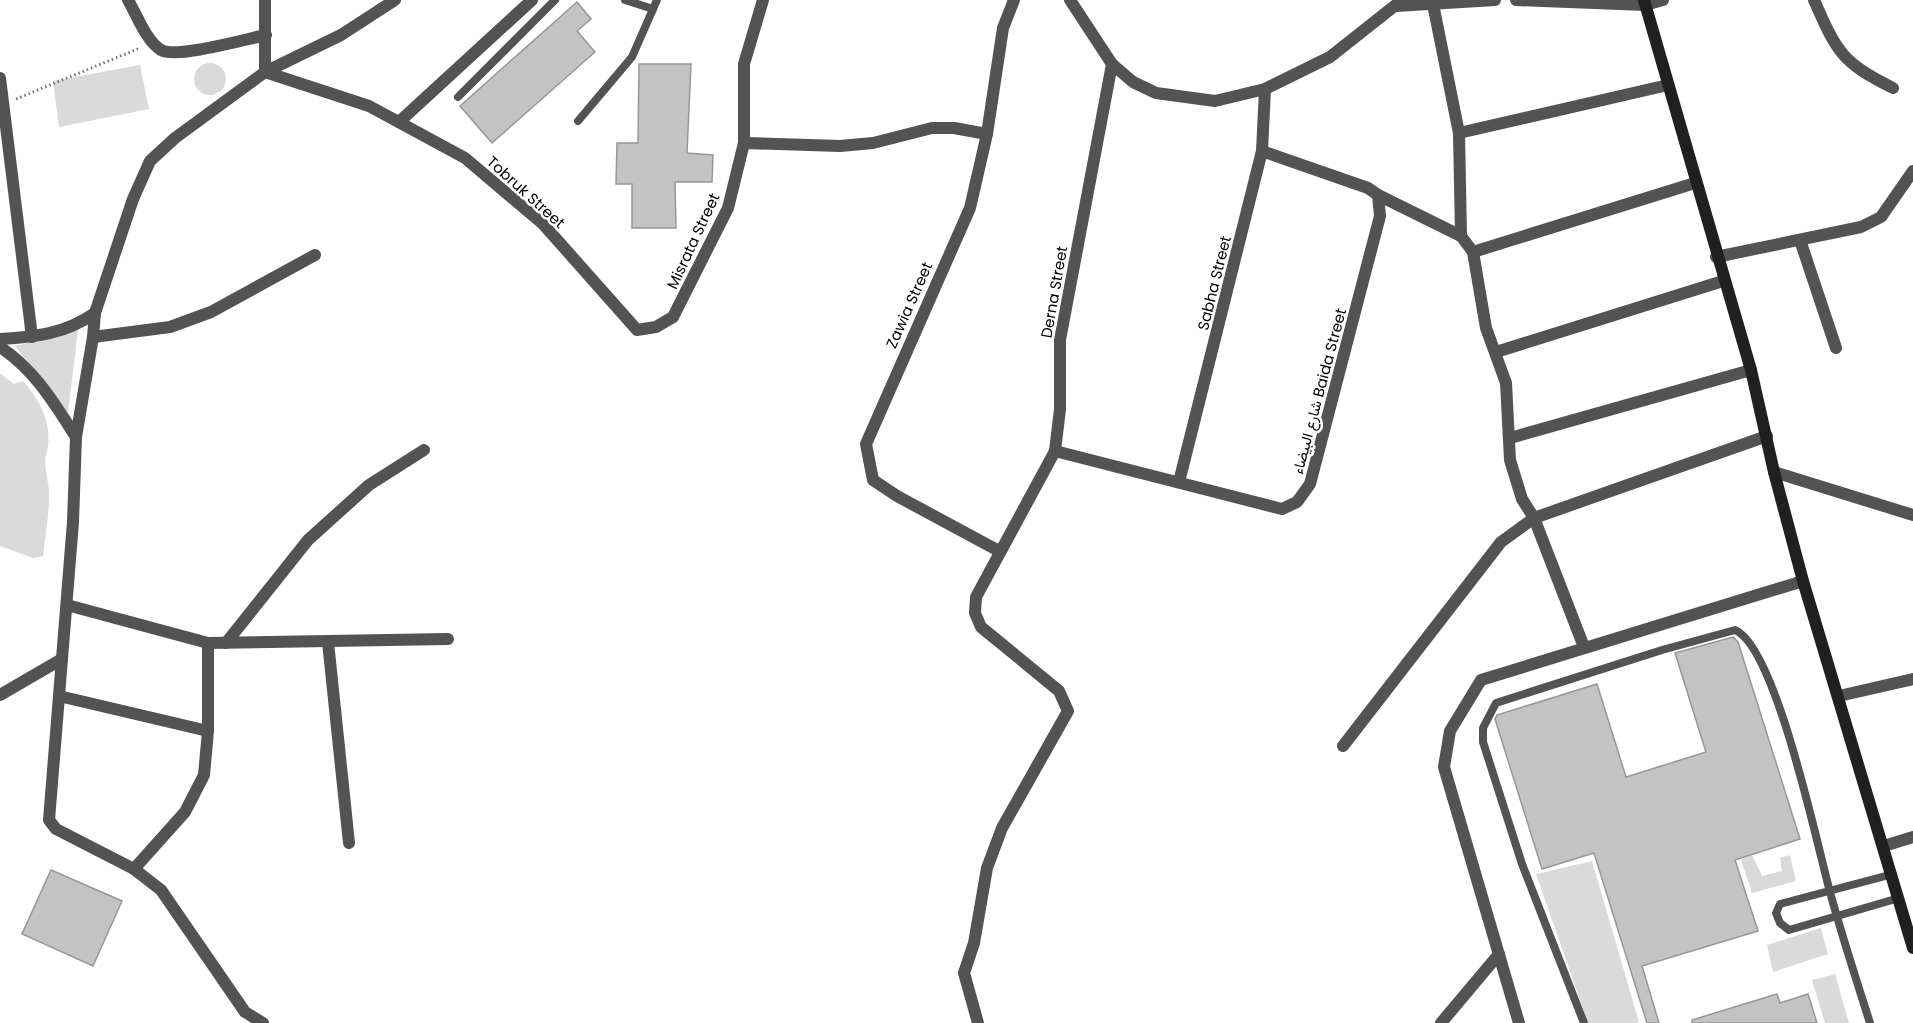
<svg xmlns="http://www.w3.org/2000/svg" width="1913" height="1023" font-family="Poppins,Vazirmatn,sans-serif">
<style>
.green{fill:#dadada}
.building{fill:#c3c3c3;stroke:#979797;stroke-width:1.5}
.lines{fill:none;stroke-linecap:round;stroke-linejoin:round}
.path{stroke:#757575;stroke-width:3;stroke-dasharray:1.5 3;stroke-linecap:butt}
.service{stroke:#535353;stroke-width:8}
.minor{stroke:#535353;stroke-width:12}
.secondary{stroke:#202020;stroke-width:12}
.labels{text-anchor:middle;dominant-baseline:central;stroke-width:5;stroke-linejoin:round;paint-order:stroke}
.street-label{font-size:15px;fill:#000;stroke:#fff}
</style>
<rect width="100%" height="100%" fill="#fff"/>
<!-- green -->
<g class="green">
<circle cx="210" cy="79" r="16"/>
<path d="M140 65 149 109 59 127 53 81Z"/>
<path d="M78 330 68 413 15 346Z"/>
<path d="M0 373 14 384 23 381C42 402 54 428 46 455 43 467 50 484 49 497 49 517 45 537 43 556L33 558 0 546Z"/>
<path d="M1752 855 1762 876 1782 871 1780 858 1790 855 1796 881 1752 893 1741 860Z"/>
<path d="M1592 861 1639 1022 1636 1023H1588L1536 874Z"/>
<path d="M1821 928 1828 954 1773 972 1767 945Z"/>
<path d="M1835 974 1849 1023H1825L1812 980Z"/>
</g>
<!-- building -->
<g class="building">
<path d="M577 2 591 19 577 31 595 52 492 143 460 106Z"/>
<path d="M639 64H691L687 153 713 155 712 182H675L676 228H632V184H616L617 143H638Z"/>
<path d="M1733 637 1738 642 1800 839 1735 860 1758 931 1642 966 1659 1023H1647L1594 853 1542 869 1495 719 1497 715 1597 684 1626 777 1706 752 1675 653Z"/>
<path d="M51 870 122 901 93 966 22 934Z"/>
<path d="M1777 994 1780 1003 1808 994 1817 1023H1692V1020Z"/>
</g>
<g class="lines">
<!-- path -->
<path class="path" d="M16 99 140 48"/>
<!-- service -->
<g class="service">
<path d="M625 0 653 9"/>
<path d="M458 97 555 0"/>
<path d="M578 121 632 57 657 0"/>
<path d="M1893 874 1780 904 1776 913 1780 923 1789 930 1899 898"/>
<path d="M1584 1023 1522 864 1483 742V728L1496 703 1662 650 1735 630C1776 647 1817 845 1830 892 1842 936 1856 979 1870 1023"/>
</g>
<!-- minor -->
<g class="minor">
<path d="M128 0C137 15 146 41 161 50 176 59 246 39 266 35"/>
<path d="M1070 0 1112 64 1133 82 1156 93 1215 101 1265 89 1330 57 1402 0"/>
<path d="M1516 0 1645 5 1663 0"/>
<path d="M1814 0C1837 52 1841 62 1893 88"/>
<path d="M1433 4 1459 133 1461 236"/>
<path d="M1396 6 1495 0"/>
<path d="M265 72 369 106 465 158 543 224 637 330 656 327 673 317 728 208 744 143V64L763 0"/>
<path d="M265 72V0"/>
<path d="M0 78 32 337"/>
<path d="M399 122 532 0"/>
<path d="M1459 133 1668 85"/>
<path d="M744 143 840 146 873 143 932 128H954L987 134"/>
<path d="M1378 195 1461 236 1473 252"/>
<path d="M1800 240 1836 348"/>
<path d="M1716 257 1861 227 1881 217 1913 171"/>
<path d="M93 337 170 327 211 312 315 255"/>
<path d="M0 339C35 337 65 334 95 313"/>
<path d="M0 347C34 369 54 403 76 437"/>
<path d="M1496 352 1723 281"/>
<path d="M1510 438 1751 370"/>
<path d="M1055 451 1282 509 1297 502 1310 484 1380 216 1378 195 1368 188 1262 151"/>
<path d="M1774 472 1913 515"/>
<path d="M1179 482 1262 151 1265 89"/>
<path d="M999 551 897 496 873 480 866 444 970 208 987 134 1003 28 1014 0"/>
<path d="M67 605 208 643 448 639"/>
<path d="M328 642 349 843"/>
<path d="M226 643 308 540 369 485 424 450"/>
<path d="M1584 647 1534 518 1522 499 1510 460 1506 383 1486 328 1473 252 1695 183"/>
<path d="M0 695 62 659"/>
<path d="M59 696 208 731"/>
<path d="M1839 696 1913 679"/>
<path d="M1343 746 1501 542 1534 518 1767 436"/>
<path d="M1884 846 1913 837"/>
<path d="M134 869 185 812 204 775 208 731V643"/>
<path d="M263 1023 245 1012 161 890 134 869 56 829 49 820 73 522 76 437 93 337 95 313 133 199 150 161 175 138 265 72 341 35 395 0"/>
<path d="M978 1023 964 973 974 943 987 868 1002 828 1068 711 1059 691 981 627 975 613 976 597 1055 451 1060 409V340L1112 64"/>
<path d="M1441 1023 1499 954"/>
<path d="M1519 1023 1444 767 1450 731 1481 680 1803 581"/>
</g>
<!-- secondary -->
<path class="secondary" d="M1644 0 1751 370 1774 472 1803 581 1913 948"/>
</g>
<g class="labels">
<!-- street labels -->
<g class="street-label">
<text transform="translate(526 192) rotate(42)">Tobruk Street</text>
<text transform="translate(693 241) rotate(-65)">Misrata Street</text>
<text transform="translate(1214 283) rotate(-76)">Sabha Street</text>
<text transform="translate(1054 292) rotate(-80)">Derna Street</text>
<text transform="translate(909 305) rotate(-66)">Zawia Street</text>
<text transform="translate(1319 391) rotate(-75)">شارع البيضاء Baida Street</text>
</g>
</g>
</svg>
